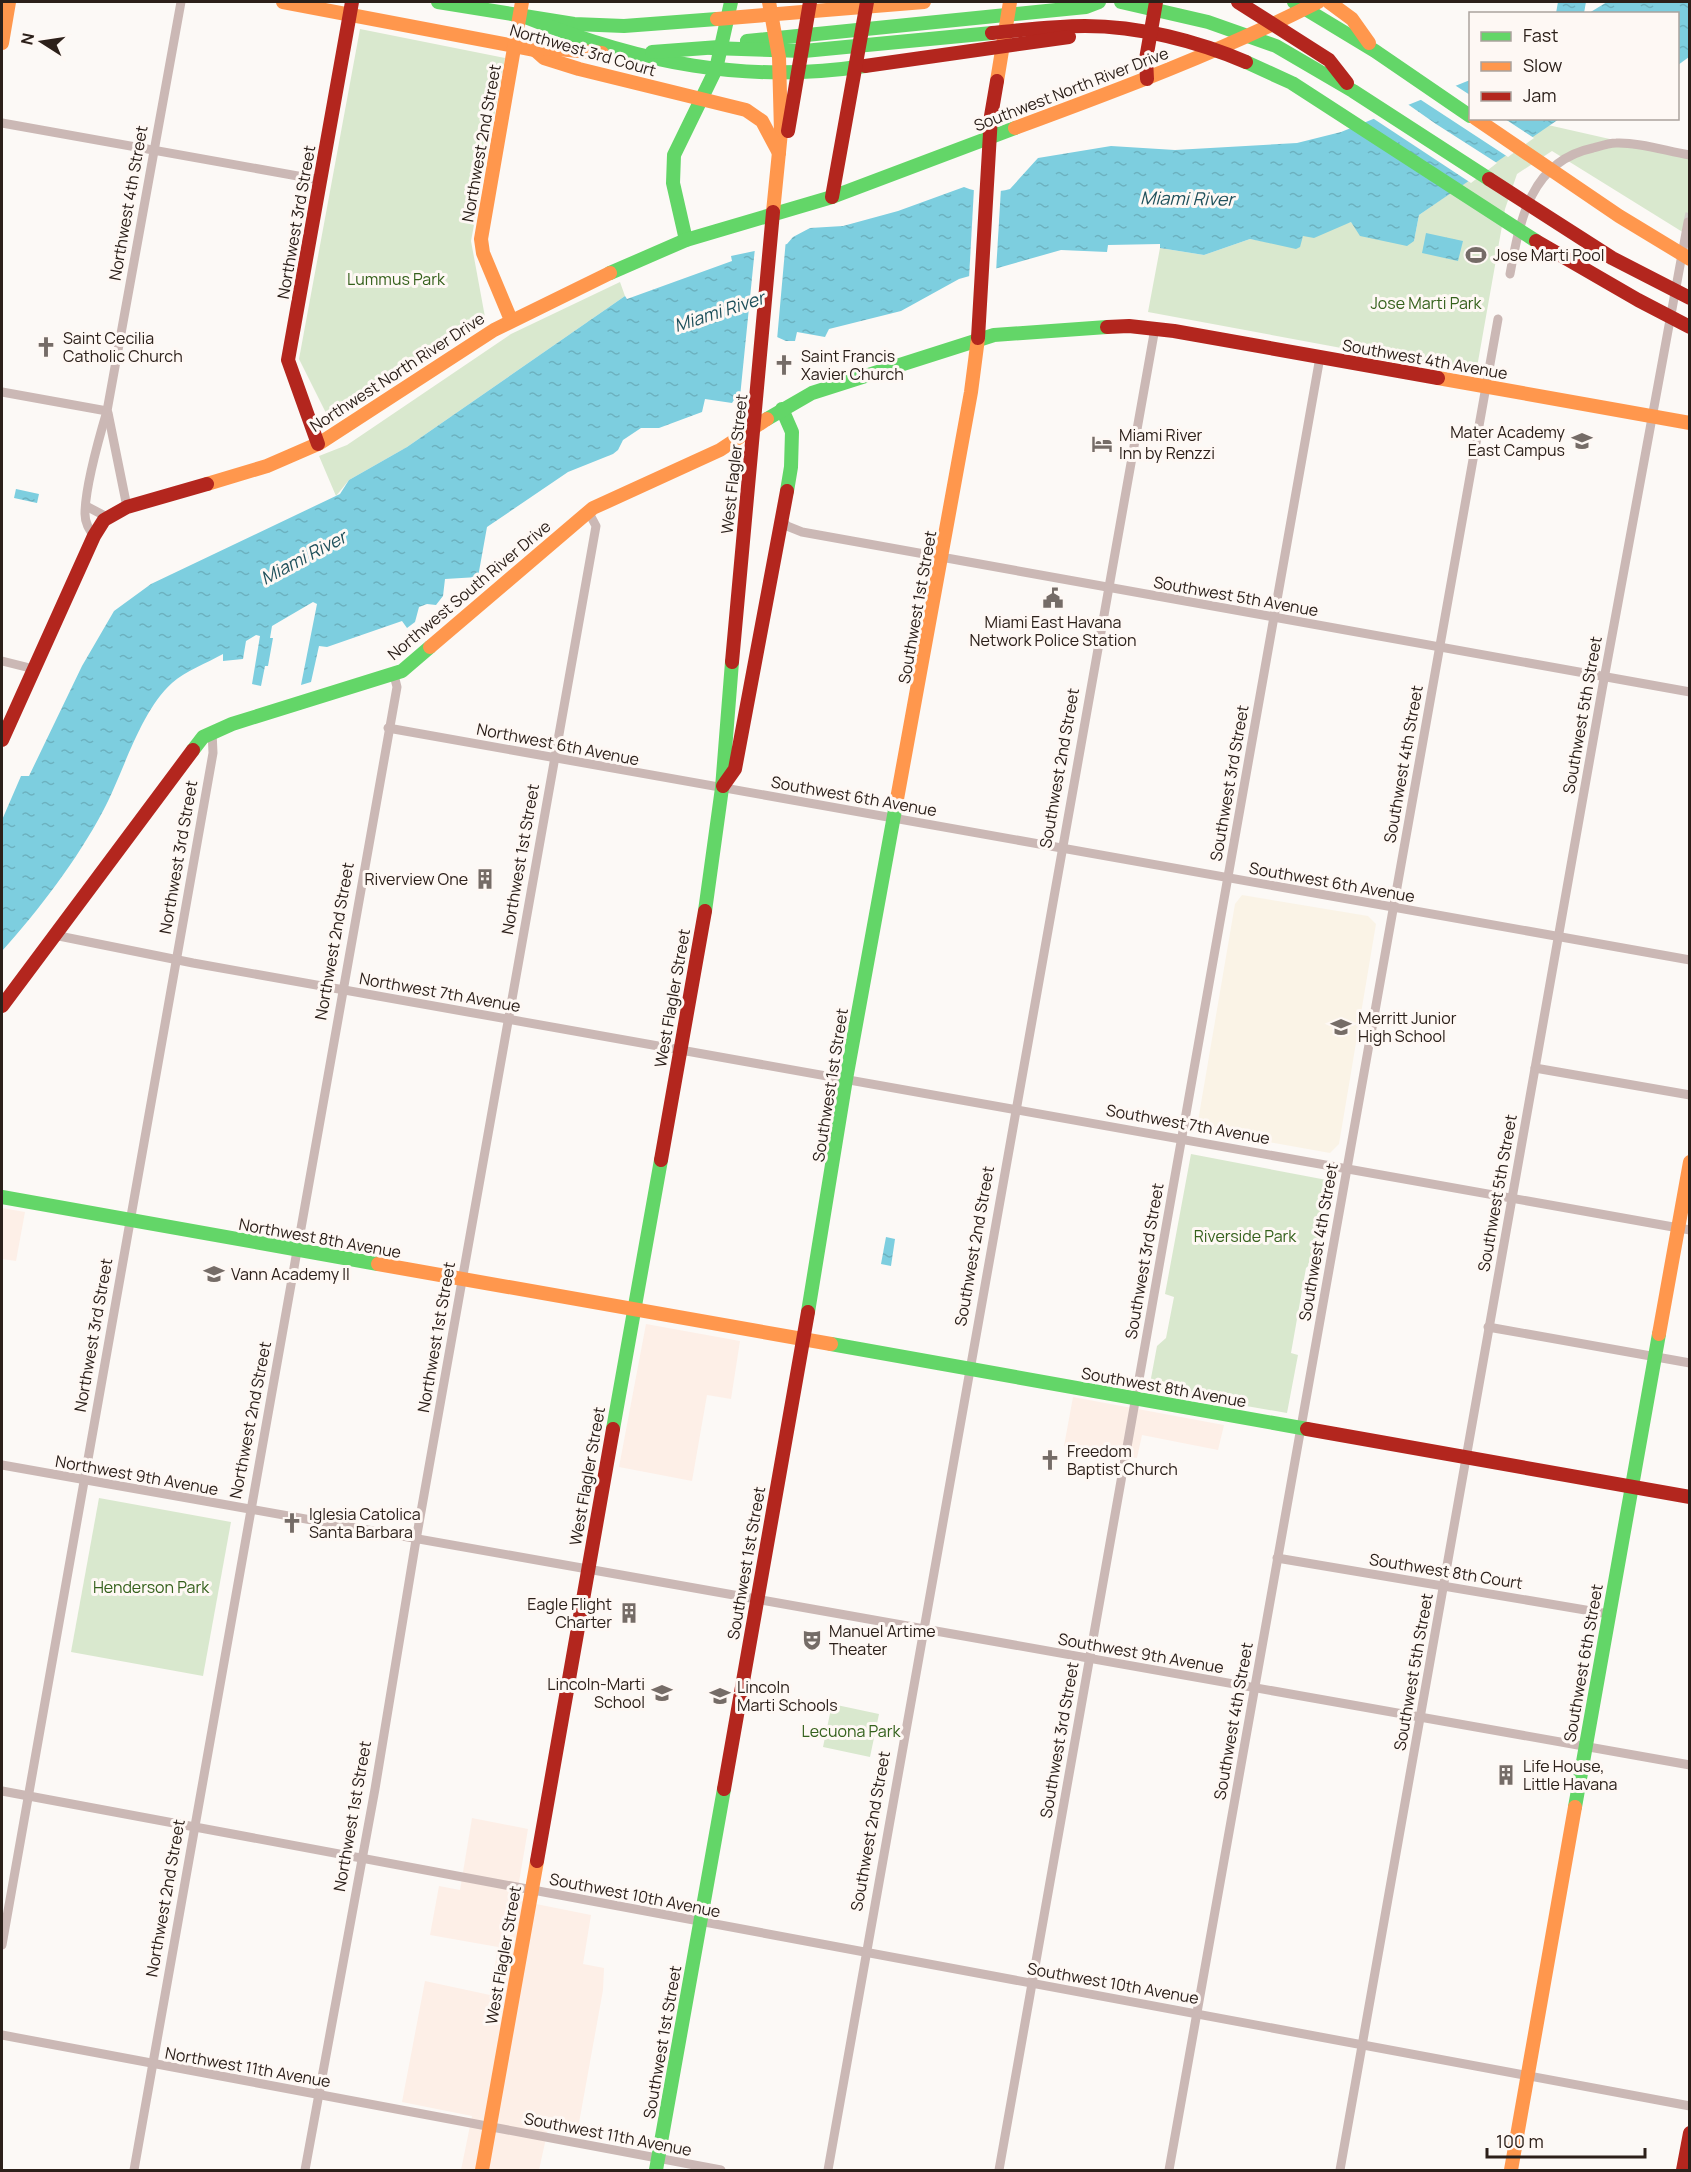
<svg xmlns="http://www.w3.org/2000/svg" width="1691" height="2172" font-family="Manrope,sans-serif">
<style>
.built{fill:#fdefe7}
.education{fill:#faf3e6}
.park{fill:#d9e8ce}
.water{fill:url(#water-ripples)}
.pier{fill:#fcf9f6}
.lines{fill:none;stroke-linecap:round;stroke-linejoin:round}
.street-tunnel{stroke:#d2ceca;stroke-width:9;stroke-dasharray:9 4.5;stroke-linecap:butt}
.street{stroke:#cbb8b5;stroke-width:9}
.fast{stroke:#63d668;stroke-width:14}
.slow{stroke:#ff974d;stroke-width:14}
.jam{stroke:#b3261e;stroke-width:14}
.labels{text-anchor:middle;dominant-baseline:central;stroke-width:6;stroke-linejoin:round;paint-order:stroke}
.street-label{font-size:16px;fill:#2c201a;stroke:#fef8f4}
.poi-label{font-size:16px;fill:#2c201a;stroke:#fef8f4;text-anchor:start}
.park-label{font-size:16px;fill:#35611c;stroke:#fef8f4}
.water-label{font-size:18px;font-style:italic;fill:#1f505b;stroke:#fef8f4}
</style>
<defs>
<pattern id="water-ripples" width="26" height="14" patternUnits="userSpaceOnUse" patternTransform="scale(1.5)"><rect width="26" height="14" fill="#7dcedf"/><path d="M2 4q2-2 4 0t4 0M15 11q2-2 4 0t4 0" fill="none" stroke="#6cb1bf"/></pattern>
</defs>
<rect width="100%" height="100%" fill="#fcf9f6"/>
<!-- built -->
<g class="built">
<path d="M2 1208 25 1212 16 1261 2 1259Z"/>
<path d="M646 1324 740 1341 731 1399 707 1395 692 1481 619 1467Z"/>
<path d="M1073 1397 1224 1425 1218 1450 1142 1435 1137 1458 1064 1446Z"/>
<path d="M472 1818 528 1829 516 1900 591 1915 583 1964 604 1968 603 1990 577 2134 548 2129 539 2170H461L472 2116 402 2102 425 1981 490 1995 498 1947 430 1935 439 1886 460 1890Z"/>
</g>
<!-- education -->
<path class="education" d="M1242 895 1368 916 1376 924 1339 1144 1330 1153 1207 1131 1198 1121 1235 904Z"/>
<!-- park -->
<g class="park">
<path d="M360 29 505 58 471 241 485 317 332 419 328 417 299 359Z"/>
<path d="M1548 125 1689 157V236L1552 151 1517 174 1505 209 1476 373 1148 312 1160 248 1204 255 1250 239 1295 247 1303 236 1351 222 1414 241 1419 215Z"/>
<path d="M620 282 625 296 407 447 349 480 336 496 319 456 347 445 511 334Z"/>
<path d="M1191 1154 1332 1181 1318 1257 1306 1268 1291 1353 1298 1355 1287 1413 1149 1389 1157 1346 1166 1338 1174 1297 1165 1294Z"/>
<path d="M99 1498 231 1522 203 1676 71 1652Z"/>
<path d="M832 1704 879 1714 870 1757 823 1747Z"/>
</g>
<!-- water -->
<g class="water">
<path d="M1558 2H1586L1584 13H1556Z"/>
<path d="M1607 2H1689V57L1678 65V14L1589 13Z"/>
<path d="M1470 80V118L1559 119 1419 215 1414 241 1407 246 1360 236 1351 222 1314 238 1303 236 1300 247 1296 249 1250 239 1204 255 1160 248V244L1108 245 1107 252 1061 250 959 279 901 311 829 329 825 337 797 332 795 341H786L777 337 764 345 743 394 737 395 732 403 705 399 702 412 659 428H641L623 440 618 450 613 454 568 472 487 527 478 577 445 579 443 596 436 605 427 604 419 607 415 622 407 628 402 621 327 647 319 646 311 682 301 685 317 604 313 602 272 626 270 638H273L268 666H265L261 686 252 684 260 636 256 635 246 641 243 659 223 661V654C207 663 185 671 172 683 139 713 124 772 103 811 77 860 39 910 2 951V820L21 776H29L82 666 114 611 151 584 340 494 349 480 407 447 625 296 627 299 732 261 731 256 787 244 793 237 810 228 843 226 898 211 964 187C978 193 996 193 1010 189L1038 158 1111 146 1175 150 1297 143 1341 132Z"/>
<path d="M1426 233 1463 241 1458 261 1422 253Z"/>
<path d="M16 489 39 494 37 503 14 498Z"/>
<path d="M886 1237 895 1239 891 1266 881 1264Z"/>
</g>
<!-- pier -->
<g class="pier">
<path d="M1453 84 1470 95V118L1505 119 1534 138 1508 157 1418 98Z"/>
<path d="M1406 103 1436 124 1497 163 1471 183 1371 117Z"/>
<path d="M974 188H1001L996 272 969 279Z"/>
<path d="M786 239 777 340 766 347 752 373 745 395 740 397 755 248Z"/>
</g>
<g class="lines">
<!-- street-tunnel -->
<path class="street-tunnel" d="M1688 222 1690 213"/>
<!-- street -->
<g class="street">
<path d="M2 123 320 180"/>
<path d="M1510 274C1520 219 1531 161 1593 148 1600 146 1609 143 1616 143 1639 142 1666 151 1690 155"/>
<path d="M2 392 107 411"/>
<path d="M108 413 127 507"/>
<path d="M86 506 107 517"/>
<path d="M781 519 787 526 802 532 1690 692"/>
<path d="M94 536C89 529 85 523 85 514 85 486 99 438 107 411L181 2"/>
<path d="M2 661 34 669"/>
<path d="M388 728 1690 960"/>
<path d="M54 935 193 963 1690 1230"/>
<path d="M1535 1068 1690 1095"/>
<path d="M1488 1327 1690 1363"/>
<path d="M2 1465 1690 1765"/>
<path d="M1277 1558 1609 1614"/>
<path d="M2 1791 1690 2106"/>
<path d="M2 1945 213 753 212 731"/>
<path d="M2 2035 721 2170"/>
<path d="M134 2170 397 687 394 675"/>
<path d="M305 2170 375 1789 416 1540 596 526 588 511"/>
<path d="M828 2170 1155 328"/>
<path d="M999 2170 1320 357"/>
<path d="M1169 2170 1498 319"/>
<path d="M1340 2170 1602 690 1688 222"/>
</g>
<!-- fast -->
<g class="fast">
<path d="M438 2 574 24 624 26 717 19"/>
<path d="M1121 2 1208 22 1276 46 1353 91 1489 179"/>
<path d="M1294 2 1375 51 1470 116"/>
<path d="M528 18C640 63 745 84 865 66"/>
<path d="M747 41 1086 7 1099 2"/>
<path d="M711 48 804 51 992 33"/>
<path d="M652 52 719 47"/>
<path d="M1246 62 1292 83 1536 241"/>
<path d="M686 240 673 183 674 155 716 69 731 2"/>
<path d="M610 273 686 240 832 197 1015 128"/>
<path d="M782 409 792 432 791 467 787 491"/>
<path d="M767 419 812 393 994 335 1107 327"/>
<path d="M193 750 203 737 232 724 402 671 430 647"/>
<path d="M705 911 722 788 732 662"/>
<path d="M2 1197 378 1264"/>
<path d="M808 1312 846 1079 897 799"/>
<path d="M831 1344 1307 1429"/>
<path d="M613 1429 661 1160"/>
<path d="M1575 1807 1659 1334"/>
<path d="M656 2170 724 1789"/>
</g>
<!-- slow -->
<g class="slow">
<path d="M283 2 535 50"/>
<path d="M769 2 779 57 781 132 773 212"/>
<path d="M1329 2 1352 19 1369 43"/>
<path d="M717 19 924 2"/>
<path d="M2 43 9 2"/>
<path d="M535 50 544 58 579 69 746 110 762 121 779 153"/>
<path d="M535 50 546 48 602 53"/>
<path d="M997 81 1010 2"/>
<path d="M1475 118 1619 216 1690 259"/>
<path d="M1015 128C1118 90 1220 52 1318 2"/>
<path d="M511 320 483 253 481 239 522 2"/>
<path d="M1438 378 1690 423"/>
<path d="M207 484 267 466 320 443 494 330 610 273"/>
<path d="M430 647 593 508 720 450 767 419"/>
<path d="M897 799 971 392 978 338"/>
<path d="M378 1264 831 1344"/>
<path d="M1659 1334 1690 1162"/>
<path d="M482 2170 537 1861"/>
<path d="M1511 2170 1575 1807"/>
</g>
<!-- jam -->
<g class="jam">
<path d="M1238 2 1329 60 1347 83"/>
<path d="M992 33C1023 30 1054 26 1085 26 1139 26 1197 41 1246 62"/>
<path d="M865 66 1069 37"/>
<path d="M1147 79 1146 59 1156 2"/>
<path d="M788 131 810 2"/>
<path d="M1489 179 1612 258 1690 298"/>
<path d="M832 197 867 2"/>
<path d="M1536 241 1638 300 1690 327"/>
<path d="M1107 327 1129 326 1174 331 1438 378"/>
<path d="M978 338 991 116 997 81"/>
<path d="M318 444 288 360 352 2"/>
<path d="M732 662 773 212"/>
<path d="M2 740 94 536 104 520 127 507 207 484"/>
<path d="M723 786 735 769 787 491"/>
<path d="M2 1006 193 750"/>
<path d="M661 1160 705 911"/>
<path d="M1307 1429 1690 1497"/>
<path d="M724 1789 808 1312"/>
<path d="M537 1861 613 1429"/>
<path d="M1683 2170 1690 2133"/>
</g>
</g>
<!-- icons -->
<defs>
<g id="stadium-bare" transform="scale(1.62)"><path d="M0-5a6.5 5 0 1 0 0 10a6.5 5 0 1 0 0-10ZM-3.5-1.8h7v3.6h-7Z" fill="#756c67" stroke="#fef8f4" stroke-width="2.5" paint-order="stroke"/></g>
<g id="church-bare" transform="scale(1.62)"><path d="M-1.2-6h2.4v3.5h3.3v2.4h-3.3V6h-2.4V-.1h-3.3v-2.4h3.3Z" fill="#756c67" stroke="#fef8f4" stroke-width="2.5" paint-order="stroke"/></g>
<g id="school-bare" transform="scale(1.62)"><path d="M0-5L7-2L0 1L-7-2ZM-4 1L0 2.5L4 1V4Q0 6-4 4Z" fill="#756c67" stroke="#fef8f4" stroke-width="2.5" paint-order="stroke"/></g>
<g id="hotel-bare" transform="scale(1.62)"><path d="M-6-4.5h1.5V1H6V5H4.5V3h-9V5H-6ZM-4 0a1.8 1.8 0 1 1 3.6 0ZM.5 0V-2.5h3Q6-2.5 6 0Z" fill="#756c67" stroke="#fef8f4" stroke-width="2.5" paint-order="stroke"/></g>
<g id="civic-bare" transform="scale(1.62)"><path d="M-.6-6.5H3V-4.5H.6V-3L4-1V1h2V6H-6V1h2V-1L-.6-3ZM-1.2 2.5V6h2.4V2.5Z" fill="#756c67" stroke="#fef8f4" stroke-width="2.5" paint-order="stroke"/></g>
<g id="building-bare" transform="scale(1.62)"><path d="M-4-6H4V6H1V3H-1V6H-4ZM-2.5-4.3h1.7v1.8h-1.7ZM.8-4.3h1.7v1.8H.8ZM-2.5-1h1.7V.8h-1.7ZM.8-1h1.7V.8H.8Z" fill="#756c67" stroke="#fef8f4" stroke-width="2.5" paint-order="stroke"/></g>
<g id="theatre-bare" transform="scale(1.62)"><path d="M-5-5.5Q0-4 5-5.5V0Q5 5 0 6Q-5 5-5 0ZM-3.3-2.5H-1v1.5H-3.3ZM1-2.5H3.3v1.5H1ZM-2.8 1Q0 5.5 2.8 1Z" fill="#756c67" stroke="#fef8f4" stroke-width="2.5" paint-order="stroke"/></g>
</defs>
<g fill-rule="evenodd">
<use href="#stadium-bare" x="1476" y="255"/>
<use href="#church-bare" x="46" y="347"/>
<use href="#church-bare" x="784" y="365"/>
<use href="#school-bare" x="1582" y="441"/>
<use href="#hotel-bare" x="1102" y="444"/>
<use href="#civic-bare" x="1053" y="598"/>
<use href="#building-bare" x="485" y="879"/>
<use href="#school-bare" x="1341" y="1027"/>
<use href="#school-bare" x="214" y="1274"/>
<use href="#church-bare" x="1050" y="1460"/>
<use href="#church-bare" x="292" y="1523"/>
<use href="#building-bare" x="629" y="1613"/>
<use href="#theatre-bare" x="812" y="1640"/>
<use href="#school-bare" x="662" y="1693"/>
<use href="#school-bare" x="720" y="1696"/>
<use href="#building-bare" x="1506" y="1775"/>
</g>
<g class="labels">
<!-- street labels -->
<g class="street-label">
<text transform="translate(583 50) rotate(16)">Northwest 3rd Court</text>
<text transform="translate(1071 89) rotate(-21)">Southwest North River Drive</text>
<text transform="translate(481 143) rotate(-80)">Northwest 2nd Street</text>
<text transform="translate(128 203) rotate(-80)">Northwest 4th Street</text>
<text transform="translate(296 222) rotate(-80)">Northwest 3rd Street</text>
<text transform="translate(1425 359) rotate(10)">Southwest 4th Avenue</text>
<text transform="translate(397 372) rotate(-33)">Northwest North River Drive</text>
<text transform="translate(734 464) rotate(-84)">West Flagler Street</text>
<text transform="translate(469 590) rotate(-40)">Northwest South River Drive</text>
<text transform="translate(1236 596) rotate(10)">Southwest 5th Avenue</text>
<text transform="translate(917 607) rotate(-80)">Southwest 1st Street</text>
<text transform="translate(1582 715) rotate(-80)">Southwest 5th Street</text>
<text transform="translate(558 744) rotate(11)">Northwest 6th Avenue</text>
<text transform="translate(1403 764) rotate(-80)">Southwest 4th Street</text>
<text transform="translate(1059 768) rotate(-80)">Southwest 2nd Street</text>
<text transform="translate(1229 783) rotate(-80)">Southwest 3rd Street</text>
<text transform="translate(854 796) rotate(10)">Southwest 6th Avenue</text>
<text transform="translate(178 857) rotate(-80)">Northwest 3rd Street</text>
<text transform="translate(520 859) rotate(-80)">Northwest 1st Street</text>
<text transform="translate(1332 882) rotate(10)">Southwest 6th Avenue</text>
<text transform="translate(334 941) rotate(-80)">Northwest 2nd Street</text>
<text transform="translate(440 992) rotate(10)">Northwest 7th Avenue</text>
<text transform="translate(672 998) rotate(-80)">West Flagler Street</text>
<text transform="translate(830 1085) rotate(-81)">Southwest 1st Street</text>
<text transform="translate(1188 1124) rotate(10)">Southwest 7th Avenue</text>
<text transform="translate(1497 1193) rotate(-80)">Southwest 5th Street</text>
<text transform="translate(320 1238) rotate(10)">Northwest 8th Avenue</text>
<text transform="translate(1318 1242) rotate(-80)">Southwest 4th Street</text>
<text transform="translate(974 1246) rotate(-80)">Southwest 2nd Street</text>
<text transform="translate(1144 1261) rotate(-80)">Southwest 3rd Street</text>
<text transform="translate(93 1335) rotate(-80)">Northwest 3rd Street</text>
<text transform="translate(436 1337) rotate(-80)">Northwest 1st Street</text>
<text transform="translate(1164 1387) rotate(10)">Southwest 8th Avenue</text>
<text transform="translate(250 1420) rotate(-79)">Northwest 2nd Street</text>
<text transform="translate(137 1475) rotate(10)">Northwest 9th Avenue</text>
<text transform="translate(587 1476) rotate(-80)">West Flagler Street</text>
<text transform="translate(746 1563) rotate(-80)">Southwest 1st Street</text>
<text transform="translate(1446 1571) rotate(9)">Southwest 8th Court</text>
<text transform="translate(1141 1653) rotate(10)">Southwest 9th Avenue</text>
<text transform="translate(1583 1663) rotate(-80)">Southwest 6th Street</text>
<text transform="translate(1413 1672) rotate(-80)">Southwest 5th Street</text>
<text transform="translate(1233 1721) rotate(-80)">Southwest 4th Street</text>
<text transform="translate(1059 1740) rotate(-80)">Southwest 3rd Street</text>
<text transform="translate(352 1816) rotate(-80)">Northwest 1st Street</text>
<text transform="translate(870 1831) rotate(-80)">Southwest 2nd Street</text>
<text transform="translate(635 1895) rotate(11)">Southwest 10th Avenue</text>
<text transform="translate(165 1898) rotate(-80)">Northwest 2nd Street</text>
<text transform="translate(503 1955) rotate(-80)">West Flagler Street</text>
<text transform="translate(1113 1983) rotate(10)">Southwest 10th Avenue</text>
<text transform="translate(662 2042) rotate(-80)">Southwest 1st Street</text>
<text transform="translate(248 2067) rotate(10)">Northwest 11th Avenue</text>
<text transform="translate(608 2134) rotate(11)">Southwest 11th Avenue</text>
</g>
<!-- poi labels -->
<g class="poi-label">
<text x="1493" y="255">Jose Marti Pool</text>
<text x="63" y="338">Saint Cecilia<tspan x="63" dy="18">Catholic Church</tspan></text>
<text x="801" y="356">Saint Francis<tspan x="801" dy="18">Xavier Church</tspan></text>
<text x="1565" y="432" text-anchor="end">Mater Academy<tspan x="1565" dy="18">East Campus</tspan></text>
<text x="1119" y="435">Miami River<tspan x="1119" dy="18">Inn by Renzzi</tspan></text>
<text x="1053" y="622" text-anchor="middle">Miami East Havana<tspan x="1053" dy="18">Network Police Station</tspan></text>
<text x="468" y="879" text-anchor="end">Riverview One</text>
<text x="1358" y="1018">Merritt Junior<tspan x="1358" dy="18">High School</tspan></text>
<text x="231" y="1274">Vann Academy II</text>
<text x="1067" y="1451">Freedom<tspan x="1067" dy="18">Baptist Church</tspan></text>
<text x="309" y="1514">Iglesia Catolica<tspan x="309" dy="18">Santa Barbara</tspan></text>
<text x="612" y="1604" text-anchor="end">Eagle Flight<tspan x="612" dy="18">Charter</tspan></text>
<text x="829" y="1631">Manuel Artime<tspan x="829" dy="18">Theater</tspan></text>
<text x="645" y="1684" text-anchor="end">Lincoln-Marti<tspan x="645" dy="18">School</tspan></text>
<text x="737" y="1687">Lincoln<tspan x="737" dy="18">Marti Schools</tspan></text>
<text x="1523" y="1766">Life House,<tspan x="1523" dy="18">Little Havana</tspan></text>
</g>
<!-- park labels -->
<g class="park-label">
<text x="396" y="279">Lummus Park</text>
<text x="1426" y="303">Jose Marti Park</text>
<text x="1245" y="1236">Riverside Park</text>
<text x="151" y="1587">Henderson Park</text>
<text x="851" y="1731">Lecuona Park</text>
</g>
<!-- water labels -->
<g class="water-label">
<text transform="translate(1187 198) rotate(1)">Miami River</text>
<text transform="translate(719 311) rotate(-18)">Miami River</text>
<text transform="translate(303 557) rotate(-28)">Miami River</text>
</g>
</g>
<!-- border -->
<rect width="1691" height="2172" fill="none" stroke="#2c201a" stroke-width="6"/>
<!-- legend -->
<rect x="1469" y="12" width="210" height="108" fill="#fef8f4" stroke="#aaa29d" stroke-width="1.5"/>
<rect x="1481" y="32" width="30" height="9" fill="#63d668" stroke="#aaa29d" stroke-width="1.5"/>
<text x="1523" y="42" font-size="18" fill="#2c201a">Fast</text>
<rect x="1481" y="62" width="30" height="9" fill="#ff974d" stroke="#aaa29d" stroke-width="1.5"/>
<text x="1523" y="72" font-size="18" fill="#2c201a">Slow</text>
<rect x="1481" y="92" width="30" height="9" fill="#b3261e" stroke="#aaa29d" stroke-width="1.5"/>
<text x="1523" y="102" font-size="18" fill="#2c201a">Jam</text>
<!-- north arrow -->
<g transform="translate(42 42) rotate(282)" stroke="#fef8f4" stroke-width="4.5" paint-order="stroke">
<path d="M0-4.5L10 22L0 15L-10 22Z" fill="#2c201a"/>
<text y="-9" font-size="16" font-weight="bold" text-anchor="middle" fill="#2c201a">N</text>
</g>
<!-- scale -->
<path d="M1487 2148v9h158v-9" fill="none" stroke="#2c201a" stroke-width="3"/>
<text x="1496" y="2148" font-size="18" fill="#2c201a" stroke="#fef8f4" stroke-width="4.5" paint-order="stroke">100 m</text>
</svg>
